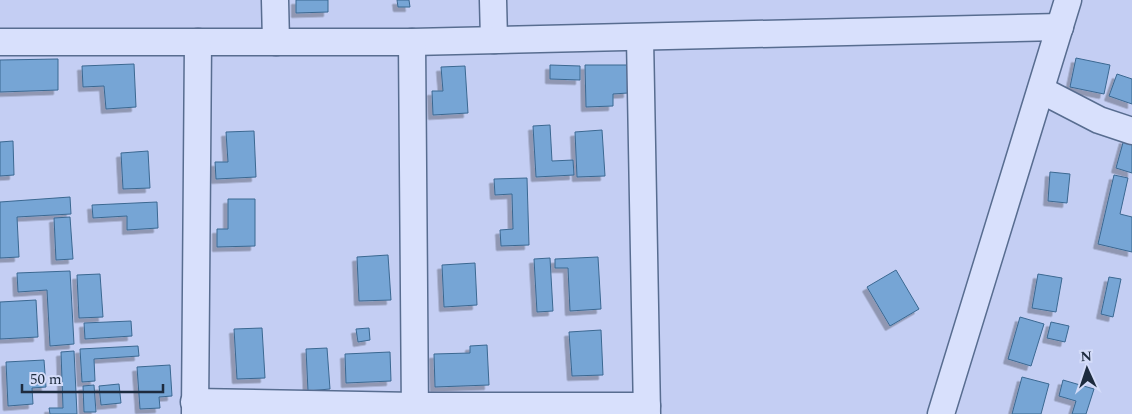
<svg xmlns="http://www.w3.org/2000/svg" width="1132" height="414" font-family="Spectral,serif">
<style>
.building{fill:#76a5d5;stroke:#3b6891;filter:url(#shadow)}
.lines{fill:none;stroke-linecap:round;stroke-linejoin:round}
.minor-casing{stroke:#586d90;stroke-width:29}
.minor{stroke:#d8e0fc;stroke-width:26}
</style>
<defs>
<filter id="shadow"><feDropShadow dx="-4.5" dy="4.5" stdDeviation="0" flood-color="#0004"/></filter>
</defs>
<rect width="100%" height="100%" fill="#c4cef3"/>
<!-- building -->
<g class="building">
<path d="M296 0H328V12L296 13Z"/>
<path d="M397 0H409L410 7H398Z"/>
<path d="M1076 58 1110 65 1104 94 1070 87Z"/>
<path d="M58 59V90L0 92V60Z"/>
<path d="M134 64 136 107 106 109 104 86 83 87 82 66Z"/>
<path d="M550 65 580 66V80L550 79Z"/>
<path d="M585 65H627L628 93 613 94V106L586 107Z"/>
<path d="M465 66 468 113 433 115 432 91H443L441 67Z"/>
<path d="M1117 74 1132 79V104L1109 96Z"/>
<path d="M550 125 552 161 573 160 574 175 536 177 533 126Z"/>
<path d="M602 130 605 176 577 177 575 132Z"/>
<path d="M254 131 256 177 216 179 215 162H228L226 132Z"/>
<path d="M1124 139 1132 142V173L1116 168Z"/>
<path d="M13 141 14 175 0 176V142Z"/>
<path d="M148 151 150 188 123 189 121 153Z"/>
<path d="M1050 172 1070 174 1067 203 1048 201Z"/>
<path d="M1114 175 1128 178 1120 214 1132 217V252L1098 244Z"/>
<path d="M527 178 529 245 501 246 500 230 513 229 512 194 495 195 494 179Z"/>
<path d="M70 197 71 214 17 217 19 257 0 258V202Z"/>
<path d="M228 199H255V246L217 247V229H228Z"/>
<path d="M157 202 158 228 127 230V216L93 218 92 205Z"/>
<path d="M70 217 73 259 56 260 54 218Z"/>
<path d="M388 255 391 300 359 301 357 257Z"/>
<path d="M598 257 601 309 570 311 568 268H555V259Z"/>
<path d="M550 258 553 311 537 312 534 259Z"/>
<path d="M475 263 477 305 444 307 442 265Z"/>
<path d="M896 270 919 309 890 326 867 287Z"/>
<path d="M70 271 74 344 50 346 47 290 18 292 17 273Z"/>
<path d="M100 274 103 317 79 318 77 275Z"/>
<path d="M1038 274 1062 278 1056 312 1032 308Z"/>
<path d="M1109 277 1121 279 1113 317 1101 314Z"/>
<path d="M36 300 38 337 0 339V302Z"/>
<path d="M1020 317 1044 324 1031 366 1008 359Z"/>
<path d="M131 321 132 336 85 339 84 323Z"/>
<path d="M1051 322 1069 326 1065 342 1047 338Z"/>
<path d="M262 328 265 378 237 379 234 329Z"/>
<path d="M369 328 370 340 358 342 356 329Z"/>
<path d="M601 330 603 375 572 376 569 332Z"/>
<path d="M487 345 489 385 435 387 434 354 470 353V346Z"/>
<path d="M138 346 139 356 94 359 95 381 82 382 80 349Z"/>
<path d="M327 348 330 389 308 391 306 349Z"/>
<path d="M74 351 77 414H50L49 408H63L61 352Z"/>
<path d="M390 352 391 381 346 383 345 354Z"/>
<path d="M44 360 46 387 32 388 33 404 8 406 6 362Z"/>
<path d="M170 365 172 396 159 397 160 408 140 409 137 367Z"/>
<path d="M1022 377 1049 384 1041 414H1012Z"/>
<path d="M1063 380 1094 389 1086 414H1072L1076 401 1059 396Z"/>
<path d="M119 384 121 403 101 405 99 386Z"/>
<path d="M94 385 96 412H84L83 386Z"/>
</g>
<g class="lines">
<!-- minor casing -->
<g class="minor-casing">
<g id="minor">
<path d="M275 0 276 42"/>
<path d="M493 0 494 40"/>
<path d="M640 38 647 414"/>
<path d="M0 42H412L1060 27"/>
<path d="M412 42 415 414"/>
<path d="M1041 90 1099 120 1132 131"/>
<path d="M194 402 415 406H647"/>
<path d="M195 414 198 42"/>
<path d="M941 414 1068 0"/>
</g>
</g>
<!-- minor -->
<use href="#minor" class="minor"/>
</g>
<!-- north arrow -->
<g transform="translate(1087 369) rotate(357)" stroke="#d4dcf9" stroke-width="4" paint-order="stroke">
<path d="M0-4L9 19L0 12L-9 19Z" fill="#1d2b3e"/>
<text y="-8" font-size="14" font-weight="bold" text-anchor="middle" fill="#1d2b3e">N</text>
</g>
<!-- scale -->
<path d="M22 384v8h141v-8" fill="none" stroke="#1d2b3e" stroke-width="2.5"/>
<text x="30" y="384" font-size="15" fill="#1d2b3e" stroke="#d4dcf9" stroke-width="4" paint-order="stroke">50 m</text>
</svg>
